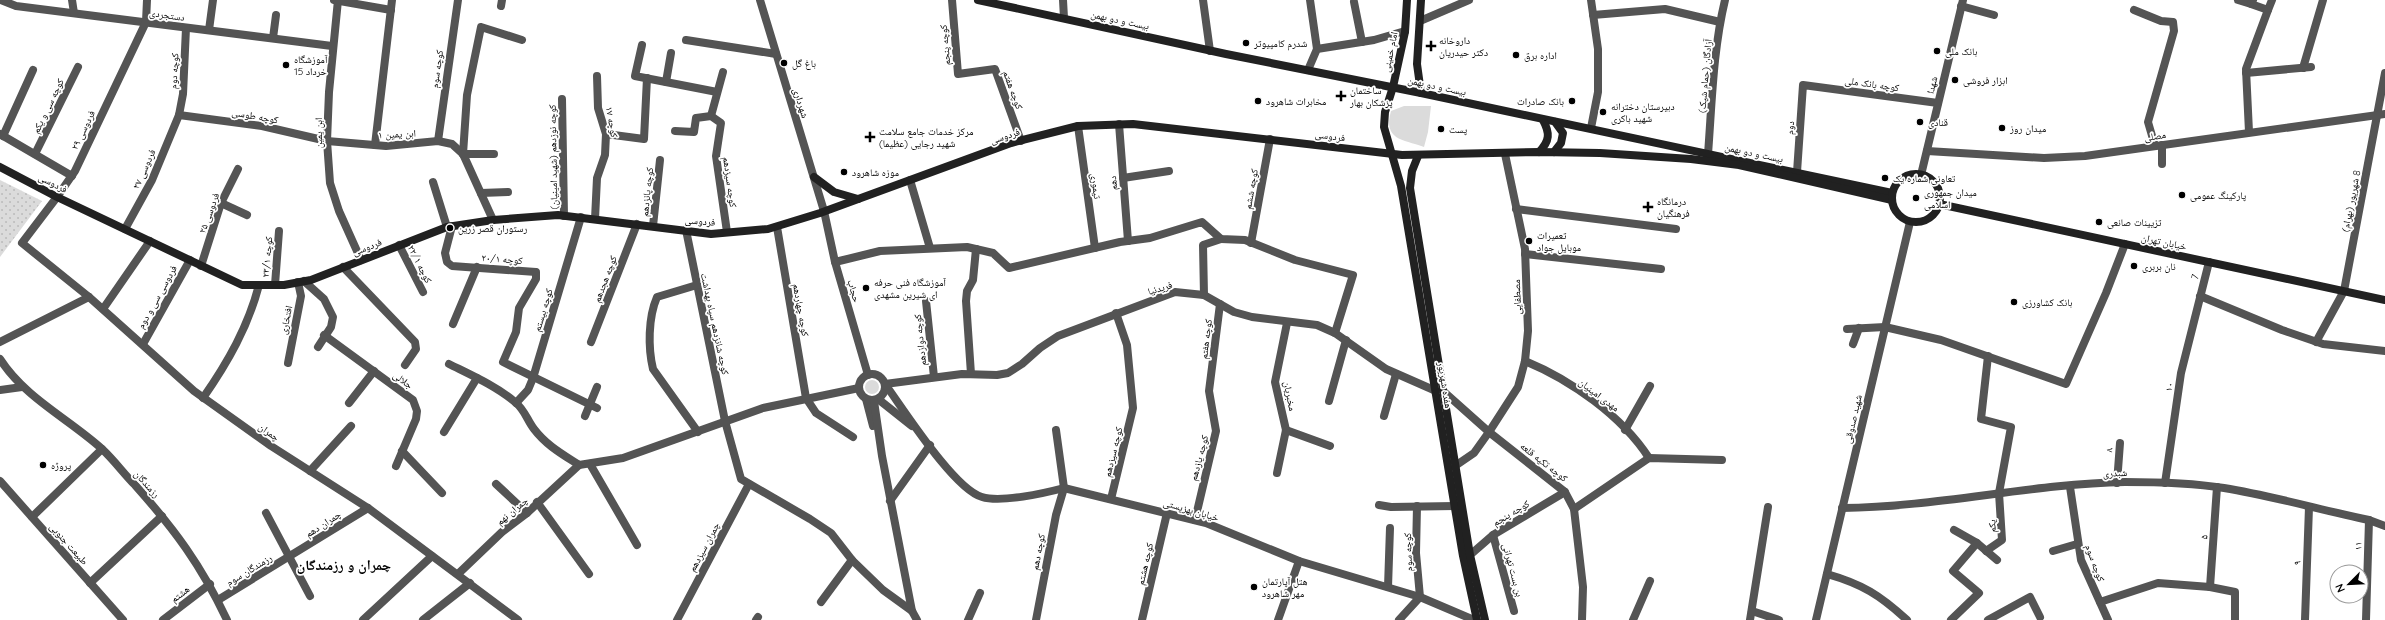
<svg xmlns="http://www.w3.org/2000/svg" width="2385" height="620" font-family="Quicksand,'Noto Naskh Arabic',sans-serif">
<style>
.green{fill:#dbdbdb}
.park{fill:url(#park-dots)}
.lines{fill:none;stroke-linecap:round;stroke-linejoin:round}
.minor{stroke:#545454;stroke-width:8}
.tertiary{stroke:#545454;stroke-width:8}
.secondary{stroke:#212121;stroke-width:8}
.poi-dot{fill:#000;stroke:#fff;stroke-width:1.5}
.labels{text-anchor:middle;dominant-baseline:central;stroke-width:3.5;stroke-linejoin:round;paint-order:stroke}
.street-label{font-size:10px;fill:#000;stroke:#fff}
.poi-label{font-size:10px;fill:#000;stroke:#fff;text-anchor:start}
.district-label{font-size:14px;font-weight:bold;fill:#000;stroke:#fff}
</style>
<defs>
<pattern id="park-dots" width="8" height="8" patternUnits="userSpaceOnUse"><rect width="8" height="8" fill="#dbdbdb"/><path d="M2 2h.1M6 6h.1" fill="none" stroke="#bababa" stroke-width="1.8" stroke-linecap="round"/></pattern>
</defs>
<rect width="100%" height="100%" fill="#fff"/>
<!-- green -->
<g class="green">
<path d="M1404 106H1431L1428 132 1424 147C1402 139 1383 140 1391 111Z"/>
<circle cx="872" cy="387" r="7"/>
</g>
<!-- park -->
<path class="park" d="M0 180 42 201 0 257Z"/>
<g class="lines">
<!-- minor -->
<g class="minor">
<path d="M1 0 16 6 332 46"/>
<path d="M72 0 74 13"/>
<path d="M334 0 391 10"/>
<path d="M338 0 329 92 327 141 330 183 339 211 361 260"/>
<path d="M952 0 958 74 995 69 1021 141"/>
<path d="M1063 0 1064 18"/>
<path d="M1203 0 1210 51"/>
<path d="M1310 0 1317 49"/>
<path d="M2238 0 2251 4"/>
<path d="M1354 2 1362 42"/>
<path d="M501 6 502 0"/>
<path d="M1961 6 1994 15"/>
<path d="M2134 10 2161 21 2173 22 2174 31 2148 122 2155 146"/>
<path d="M2268 10 2272 0"/>
<path d="M1593 15 1665 9 1720 22"/>
<path d="M1420 21 1469 0"/>
<path d="M209 30 213 0"/>
<path d="M273 38 276 15"/>
<path d="M686 40 776 54"/>
<path d="M642 45 635 76 717 92"/>
<path d="M2303 68 2323 0"/>
<path d="M1308 70 1317 49 1374 40 1405 31"/>
<path d="M2246 73 2311 67"/>
<path d="M666 82 671 53"/>
<path d="M562 99 564 216"/>
<path d="M179 115 262 126 327 141 386 146 438 141 452 144 463 154 493 220"/>
<path d="M711 116 723 72"/>
<path d="M1119 124 1128 241"/>
<path d="M1078 126 1095 248"/>
<path d="M1591 128 1598 92V49L1591 0"/>
<path d="M675 131 694 132 696 118 711 116 721 123 716 156 727 232"/>
<path d="M2249 132 2246 69 2268 10 2251 4 2253 0"/>
<path d="M0 134 72 176"/>
<path d="M606 134 644 139 647 78"/>
<path d="M3 136 33 70"/>
<path d="M438 141 458 0"/>
<path d="M375 145 392 0"/>
<path d="M35 154 78 67"/>
<path d="M463 154 467 95 481 27 522 40"/>
<path d="M463 154H494"/>
<path d="M1708 154C1712 102 1713 50 1725 0"/>
<path d="M2162 164V145"/>
<path d="M1797 172 1803 85 1938 103"/>
<path d="M1123 178 1169 171"/>
<path d="M910 180 930 248"/>
<path d="M433 182 447 227"/>
<path d="M481 193 508 192"/>
<path d="M221 203 247 215"/>
<path d="M1516 209 1676 229"/>
<path d="M595 219 597 178 605 155 606 134 598 108 597 76"/>
<path d="M452 226 445 253 447 262 452 266 536 272V279L519 308 516 332 503 362 597 408"/>
<path d="M653 226 660 160"/>
<path d="M777 227 806 398 816 413 853 437"/>
<path d="M125 229 152 180 179 115 183 94 186 28"/>
<path d="M686 230 725 421 741 479 810 519 831 533 852 560 883 590 912 611"/>
<path d="M1251 243 1270 139"/>
<path d="M399 245 423 292"/>
<path d="M1525 254 1661 269"/>
<path d="M835 262 880 251 967 247 993 253 1009 268 1120 242 1150 238 1202 222 1221 239 1245 240 1295 260 1353 275 1335 333"/>
<path d="M201 266 221 203 238 169"/>
<path d="M343 267 415 342 416 349 405 365"/>
<path d="M304 281 324 299 333 317 331 327 318 347"/>
<path d="M275 285 279 231"/>
<path d="M697 285 657 297C648 318 648 348 653 369L698 432"/>
<path d="M1204 295 1203 245 1221 239"/>
<path d="M2200 296 2282 330 2323 344 2385 351"/>
<path d="M926 301 934 377"/>
<path d="M103 309 150 241"/>
<path d="M453 324 477 267"/>
<path d="M1847 329 1885 327 1941 340 2066 384 2106 293 2125 244"/>
<path d="M324 335 413 400 417 411 416 419 396 466"/>
<path d="M591 342 637 224"/>
<path d="M2316 342 2344 291 2385 73"/>
<path d="M143 344 190 260"/>
<path d="M1853 344 1859 328"/>
<path d="M1525 361C1571 380 1622 416 1649 458"/>
<path d="M288 363 301 296 298 282"/>
<path d="M449 364C471 375 496 386 515 402 525 410 527 420 534 429 546 445 562 454 579 465L623 458 763 408 859 388"/>
<path d="M971 374 966 301 967 291 973 280 976 249"/>
<path d="M885 384 962 374 997 375 1008 373 1022 364 1040 348 1058 336 1175 292 1204 295 1234 312 1252 317 1317 325 1335 333 1386 369 1436 391"/>
<path d="M1443 391 1489 432 1565 492 1574 509 1583 587 1582 620"/>
<path d="M203 398C228 362 248 327 259 285"/>
<path d="M1329 401 1346 340"/>
<path d="M349 403 374 371"/>
<path d="M516 403 528 390 533 378 581 217"/>
<path d="M585 416 597 387"/>
<path d="M1384 416 1396 374"/>
<path d="M1286 430 1330 446"/>
<path d="M1625 430 1650 386"/>
<path d="M444 432 477 378"/>
<path d="M402 451 442 493"/>
<path d="M590 464 637 545"/>
<path d="M1455 466 1474 453 1489 432 1518 387 1525 361 1528 331 1525 249 1505 154"/>
<path d="M310 471 351 426"/>
<path d="M1277 473 1286 430 1275 382 1287 323"/>
<path d="M0 481 123 620"/>
<path d="M2117 483 2120 443"/>
<path d="M2165 483 2181 373 2209 262"/>
<path d="M496 484 527 513"/>
<path d="M2070 487 2081 560 2108 620"/>
<path d="M1111 499 1133 408 1127 345 1116 313"/>
<path d="M890 501 930 445"/>
<path d="M537 502 589 574"/>
<path d="M1379 505 1391 507 1455 506"/>
<path d="M1842 508C1937 507 2030 484 2125 482 2157 482 2192 483 2224 488 2273 496 2321 510 2369 520L2385 526"/>
<path d="M1574 509 1649 458 1722 460"/>
<path d="M266 513 310 596"/>
<path d="M32 517 102 449"/>
<path d="M1195 520 1216 431 1209 391 1220 304"/>
<path d="M1954 530 1977 543 1997 560"/>
<path d="M1493 535 1514 611"/>
<path d="M1986 551 2002 540 1999 493 2011 427 1981 419 1988 356"/>
<path d="M2053 551 2077 544"/>
<path d="M1470 555 1493 535 1565 492"/>
<path d="M458 574 502 532 527 513 579 465"/>
<path d="M1827 574C1862 584 1880 595 1907 620"/>
<path d="M90 583 162 516"/>
<path d="M1388 587 1390 528"/>
<path d="M2210 587 2217 487"/>
<path d="M218 600 368 508"/>
<path d="M821 602 852 560"/>
<path d="M2100 602 2158 583 2210 587 2235 592V620"/>
<path d="M1752 611 1779 620"/>
<path d="M163 620 210 584"/>
<path d="M363 620 432 556"/>
<path d="M423 620 470 583"/>
<path d="M677 620 749 484"/>
<path d="M756 620 758 617"/>
<path d="M968 620 980 593"/>
<path d="M1036 620 1056 515 1064 488 1056 430"/>
<path d="M1142 620 1167 513"/>
<path d="M1278 620 1299 561"/>
<path d="M1399 620 1420 597 1416 553 1417 506"/>
<path d="M1633 620 1650 581"/>
<path d="M1750 620 1768 507"/>
<path d="M1951 620 1979 593 1953 571 1977 543"/>
<path d="M1988 620 2030 597 2040 617"/>
<path d="M2305 620 2309 507"/>
<path d="M2366 620 2369 520"/>
</g>
<!-- tertiary -->
<g class="tertiary">
<path d="M147 0 146 22 75 171 57 197 22 243 89 297 194 391 271 446 368 508 518 620"/>
<path d="M760 0 824 211 835 262 868 375"/>
<path d="M1927 151 2044 158 2085 156 2385 114"/>
<path d="M1921 175 1963 0"/>
<path d="M0 342 89 297"/>
<path d="M0 359C25 398 69 419 102 449 114 460 124 474 135 485 175 530 201 565 227 620"/>
<circle cx="872" cy="387" r="13"/>
<path d="M885 384C904 410 954 489 982 497 1001 503 1045 493 1064 488L1206 523 1299 561 1420 597 1474 620"/>
<path d="M0 390 22 387"/>
<path d="M866 399 873 426"/>
<path d="M878 399 912 426"/>
<path d="M874 401 882 456 912 611 917 620"/>
<path d="M1816 620 1910 222"/>
</g>
<!-- secondary -->
<g class="secondary">
<path d="M978 0 1226 54 1421 93 1892 193"/>
<path d="M1407 0 1405 32 1393 87 1385 112 1384 127 1401 186 1463 556 1477 620"/>
<path d="M1421 0 1417 64 1421 93"/>
<path d="M1539 152C1550 141 1550 133 1543 120"/>
<path d="M1554 152 1561 143 1563 133 1555 122"/>
<path d="M1418 156 1412 171 1410 188 1470 555 1485 620"/>
<path d="M0 167 57 197 242 285H284L311 280 447 227 493 220 558 215 711 234 768 229 820 213 1011 143 1078 126 1133 124 1402 155 1539 152 1600 153 1691 159 1739 165 1892 200"/>
<circle cx="1916" cy="198" r="24"/>
<path d="M814 177 834 192 858 199"/>
<path d="M1939 204 2385 300"/>
</g>
</g>
<!-- markers -->
<g class="poi-dot">
<circle cx="1246" cy="43" r="4"/>
<path d="M1429 40h4v4h4v4h-4v4h-4v-4h-4v-4h4z"/>
<circle cx="1937" cy="51" r="4"/>
<circle cx="1516" cy="55" r="4"/>
<circle cx="784" cy="63" r="4"/>
<circle cx="286" cy="65" r="4"/>
<circle cx="1955" cy="80" r="4"/>
<path d="M1339 90h4v4h4v4h-4v4h-4v-4h-4v-4h4z"/>
<circle cx="1258" cy="101" r="4"/>
<circle cx="1572" cy="101" r="4"/>
<circle cx="1603" cy="112" r="4"/>
<circle cx="1920" cy="122" r="4"/>
<circle cx="2002" cy="128" r="4"/>
<circle cx="1441" cy="129" r="4"/>
<path d="M868 131h4v4h4v4h-4v4h-4v-4h-4v-4h4z"/>
<circle cx="844" cy="172" r="4"/>
<circle cx="1885" cy="178" r="4"/>
<circle cx="2182" cy="195" r="4"/>
<circle cx="1916" cy="198" r="4"/>
<path d="M1646 201h4v4h4v4h-4v4h-4v-4h-4v-4h4z"/>
<circle cx="2099" cy="222" r="4"/>
<circle cx="450" cy="228" r="4"/>
<circle cx="1529" cy="241" r="4"/>
<circle cx="2134" cy="266" r="4"/>
<circle cx="866" cy="288" r="4"/>
<circle cx="2014" cy="302" r="4"/>
<circle cx="43" cy="465" r="4"/>
<circle cx="1254" cy="587" r="4"/>
</g>
<g class="labels">
<!-- street labels -->
<g class="street-label">
<text transform="translate(167 15) rotate(8)">دستجردی</text>
<text transform="translate(1120 20) rotate(12)">بیست و دو بهمن</text>
<text transform="translate(945 45) rotate(-95)">کوچه پنجم</text>
<text transform="translate(1390 52) rotate(-78)">امام خمینی</text>
<text transform="translate(437 69) rotate(-82)">کوچه سوم</text>
<text transform="translate(174 71) rotate(-87)">کوچه دوم</text>
<text transform="translate(1705 76) rotate(-85)">آزادگان (حمام شیک)</text>
<text transform="translate(1872 84) rotate(8)">کوچه بانک ملی</text>
<text transform="translate(1932 85) rotate(-77)">شهدا</text>
<text transform="translate(1437 86) rotate(12)">بیست و دو بهمن</text>
<text transform="translate(1013 90) rotate(70)">کوچه هفتم</text>
<text transform="translate(801 103) rotate(73)">شهرداری</text>
<text transform="translate(48 106) rotate(-64)">کوچه سی و یکم</text>
<text transform="translate(255 116) rotate(10)">کوچه طوسی</text>
<text transform="translate(612 122) rotate(80)">۱۷ کوچه</text>
<text transform="translate(1790 128) rotate(-86)">دوم</text>
<text transform="translate(83 130) rotate(-64)">فردوسی ۲۹</text>
<text transform="translate(318 133) rotate(-90)">ابن یمین</text>
<text transform="translate(397 134) rotate(-3)">ابن یمین ۱</text>
<text transform="translate(1005 136) rotate(-18)">فردوسی</text>
<text transform="translate(1330 136) rotate(8)">فردوسی</text>
<text transform="translate(2155 136) rotate(-8)">مصلی</text>
<text transform="translate(1754 153) rotate(12)">بیست و دو بهمن</text>
<text transform="translate(553 157) rotate(-91)">کوچه نوزدهم (شهید امینیان)</text>
<text transform="translate(144 169) rotate(-66)">فردوسی ۲۷</text>
<text transform="translate(730 182) rotate(82)">کوچه سیزدهم</text>
<text transform="translate(53 183) rotate(27)">فردوسی</text>
<text transform="translate(1113 183) rotate(-94)">دهم</text>
<text transform="translate(1096 186) rotate(82)">تیموری</text>
<text transform="translate(1251 189) rotate(-80)">کوچه ششم</text>
<text transform="translate(647 192) rotate(-84)">کوچه پانزدهم</text>
<text transform="translate(2351 201) rotate(-79)">(بهرام) 8 شهریور</text>
<text transform="translate(209 213) rotate(-70)">فردوسی ۲۵</text>
<text transform="translate(700 221) rotate(5)">فردوسی</text>
<text transform="translate(2164 242) rotate(12)">خیابان تهران</text>
<text transform="translate(367 247) rotate(-21)">فردوسی</text>
<text transform="translate(267 257) rotate(-85)">کوچه ۲۳/۱</text>
<text transform="translate(502 259) rotate(4)">کوچه ۲۰/۱</text>
<text transform="translate(420 264) rotate(63)">کوچه ۲۲/۱</text>
<text transform="translate(2195 277) rotate(-76)">7</text>
<text transform="translate(605 279) rotate(-69)">کوچه هجدهم</text>
<text transform="translate(1160 288) rotate(-17)">فریدنیا</text>
<text transform="translate(854 291) rotate(74)">حجاب</text>
<text transform="translate(157 297) rotate(-61)">فردوسی سی و دوم</text>
<text transform="translate(1517 297) rotate(-92)">مصطفایی</text>
<text transform="translate(543 310) rotate(-73)">کوچه بیستم</text>
<text transform="translate(801 310) rotate(80)">کوچه چهاردهم</text>
<text transform="translate(286 320) rotate(-78)">افتخاری</text>
<text transform="translate(715 324) rotate(78)">کوچه شانزدهم سپاه بهداشت</text>
<text transform="translate(1206 339) rotate(-83)">کوچه هفتم</text>
<text transform="translate(920 340) rotate(-96)">کوچه دوازدهم</text>
<text transform="translate(403 380) rotate(36)">جلالی</text>
<text transform="translate(1445 385) rotate(81)">هفده شهریور</text>
<text transform="translate(2169 387) rotate(-81)">۱۰</text>
<text transform="translate(1599 395) rotate(37)">مهدی امینیان</text>
<text transform="translate(1290 396) rotate(79)">مخبریان</text>
<text transform="translate(1853 419) rotate(-77)">شهید صدوقی</text>
<text transform="translate(269 432) rotate(35)">چمران</text>
<text transform="translate(2109 450) rotate(-86)">۸</text>
<text transform="translate(1113 452) rotate(-76)">کوچه سیزدهم</text>
<text transform="translate(1199 458) rotate(-75)">کوچه یازدهم</text>
<text transform="translate(1544 462) rotate(38)">کوچه تکیه قلعه</text>
<text transform="translate(2115 473) rotate(-3)">شبدری</text>
<text transform="translate(147 484) rotate(48)">رزمندگان</text>
<text transform="translate(1191 510) rotate(16)">خیابان بهزیستی</text>
<text transform="translate(512 511) rotate(-40)">چمران نهم</text>
<text transform="translate(1511 513) rotate(-31)">کوچه پنجم</text>
<text transform="translate(323 524) rotate(-33)">چمران دهم</text>
<text transform="translate(1992 526) rotate(-92)">یکم</text>
<text transform="translate(2204 537) rotate(-86)">۵</text>
<text transform="translate(69 544) rotate(48)">طبیعت جنوبی</text>
<text transform="translate(2358 546) rotate(-89)">۱۱</text>
<text transform="translate(704 547) rotate(-62)">چمران سیزدهم</text>
<text transform="translate(1038 552) rotate(-79)">کوچه دهم</text>
<text transform="translate(1408 552) rotate(-92)">کوچه سوم</text>
<text transform="translate(2095 563) rotate(70)">کوچه سوم</text>
<text transform="translate(2297 563) rotate(-88)">۹</text>
<text transform="translate(1145 564) rotate(-77)">کوچه هشتم</text>
<text transform="translate(249 570) rotate(-31)">رزمندگان سوم</text>
<text transform="translate(1513 570) rotate(75)">بن بست تهرانی</text>
<text transform="translate(180 594) rotate(-38)">هشتم</text>
</g>
<!-- poi labels -->
<g class="poi-label">
<text x="1439" y="40">داروخانه<tspan x="1439" dy="12">دکتر حیدریان</tspan></text>
<text x="1254" y="43">شدرم کامپیوتر</text>
<text x="1945" y="51">بانک ملی</text>
<text x="1524" y="55">اداره برق</text>
<text x="294" y="59">آموزشگاه<tspan x="294" dy="12">15 خرداد</tspan></text>
<text x="792" y="63">باغ گل</text>
<text x="1963" y="80">ابزار فروشی</text>
<text x="1350" y="90">ساختمان<tspan x="1350" dy="12">پزشکان بهار</tspan></text>
<text x="1266" y="101">مخابرات شاهرود</text>
<text x="1564" y="101" text-anchor="end">بانک صادرات</text>
<text x="1611" y="106">دبیرستان دخترانه<tspan x="1611" dy="12">شهید باکری</tspan></text>
<text x="1928" y="122">قنادی</text>
<text x="2010" y="128">میدان روز</text>
<text x="1449" y="129">پست</text>
<text x="879" y="131">مرکز خدمات جامع سلامت<tspan x="879" dy="12">شهید رجایی (عظیما)</tspan></text>
<text x="852" y="172">موزه شاهرود</text>
<text x="1893" y="178">تعاونی شماره یک</text>
<text x="1924" y="192">میدان جمهوری<tspan x="1924" dy="12">اسلامی</tspan></text>
<text x="2190" y="195">پارکینگ عمومی</text>
<text x="1657" y="201">درمانگاه<tspan x="1657" dy="12">فرهنگیان</tspan></text>
<text x="2107" y="222">تزیینات صانعی</text>
<text x="458" y="228">رستوران قصر زرین</text>
<text x="1537" y="235">تعمیرات<tspan x="1537" dy="12">موبایل جواد</tspan></text>
<text x="2142" y="266">نان بربری</text>
<text x="874" y="282">آموزشگاه فنی حرفه<tspan x="874" dy="12">ای شیرین مشهدی</tspan></text>
<text x="2022" y="302">بانک کشاورزی</text>
<text x="51" y="465">پروژه</text>
<text x="1262" y="581">هتل آپارتمان<tspan x="1262" dy="12">مهر شاهرود</tspan></text>
</g>
<!-- district labels -->
<g class="district-label">
<text x="344" y="565">چمران و رزمندگان</text>
</g>
</g>
<!-- north arrow -->
<g transform="translate(2349 584) rotate(246)"><circle r="19" fill="#ffffff" stroke="#999999"/>
<path d="M0-3L7 15L0 10L-7 15Z" fill="#000000"/>
<text y="-6" font-size="11" font-weight="bold" text-anchor="middle" fill="#000000">N</text>
</g>
</svg>
